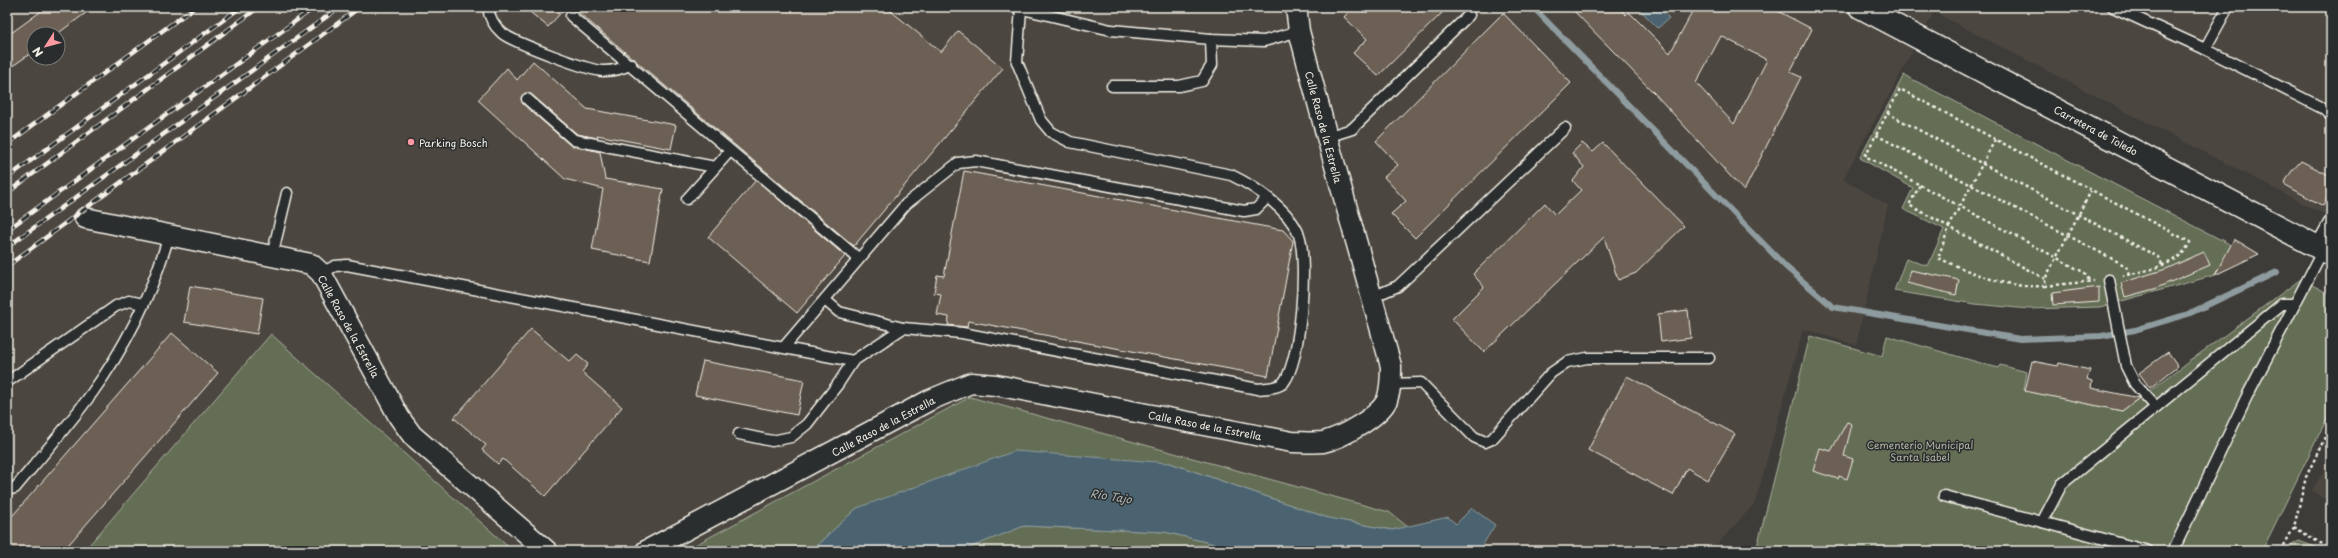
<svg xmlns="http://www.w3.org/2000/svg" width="2338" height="558" font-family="'Playpen Sans',sans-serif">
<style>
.built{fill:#4c4641;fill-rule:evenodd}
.green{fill:#636e55;stroke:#acb09e}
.water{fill:#4b636f;stroke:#8f9c9f}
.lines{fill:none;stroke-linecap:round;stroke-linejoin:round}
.stream{stroke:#8f9c9f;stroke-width:6}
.building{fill:#6c5f53;stroke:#f4f1e8;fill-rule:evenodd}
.lane-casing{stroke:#f4f1e8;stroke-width:13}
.street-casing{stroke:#f4f1e8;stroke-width:23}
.secondary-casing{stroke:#f4f1e8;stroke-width:25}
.path{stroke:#f4f1e8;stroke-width:2.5;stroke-dasharray:3 3;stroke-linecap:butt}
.lane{stroke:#2a2d2e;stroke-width:10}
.street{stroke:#2a2d2e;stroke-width:20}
.secondary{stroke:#2a2d2e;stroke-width:22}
.rail-casing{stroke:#f4f1e8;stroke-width:4.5}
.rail{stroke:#2a2d2e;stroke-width:3;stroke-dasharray:9;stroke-linecap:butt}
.poi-dot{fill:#ff9aa2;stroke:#2a2d2e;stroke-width:1.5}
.labels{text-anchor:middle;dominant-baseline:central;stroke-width:3;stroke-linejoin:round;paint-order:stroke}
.street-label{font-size:10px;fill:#f4f1e8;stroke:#2a2d2e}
.poi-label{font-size:10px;fill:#f4f1e8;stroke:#2a2d2e;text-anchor:start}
.park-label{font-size:10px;fill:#b3b6a6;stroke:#2a2d2e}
.water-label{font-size:11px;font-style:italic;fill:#b0b8b8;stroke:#2a2d2e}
</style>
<rect width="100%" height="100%" fill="#3e3c39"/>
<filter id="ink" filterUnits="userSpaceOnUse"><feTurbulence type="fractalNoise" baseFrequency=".025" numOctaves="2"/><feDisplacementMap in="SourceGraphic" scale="8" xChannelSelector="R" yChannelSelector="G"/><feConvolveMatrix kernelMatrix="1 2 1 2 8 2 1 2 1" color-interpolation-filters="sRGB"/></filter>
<g filter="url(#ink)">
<!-- built -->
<g class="built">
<path d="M7 7H2331V218L1934 12 1843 179 1888 205 1856 345 1803 329 1755 503 1711 551H1479L1495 526 1456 524 1448 517 1408 527 1389 512 970 397 684 551H513L271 334 84 551H7ZM34 34H58V58H34Z"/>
<path d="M2331 460V503L2312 490Z"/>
</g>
<!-- green -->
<g class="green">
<path d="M1904 75 2231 245 2215 275 2100 307 2029 309 1975 304 1894 291 1906 259 1928 266 1944 229 1903 209 1913 188 1860 158Z"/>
<path d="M2301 279 2331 295V410L2262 551H1756L1810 336 1882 356 1887 336 1998 368 2000 365 2027 372 2024 390 2122 411Z"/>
<path d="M271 334 513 551H84Z"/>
<path d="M970 397 1389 512 1408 527 1392 530 1328 518 1170 463 857 508 817 545 805 551H684Z"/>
<path d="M1023 526 1165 532 1243 551H961Z"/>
<path d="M2299 541 2326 551H2288L2292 545Z"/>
</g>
<!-- water -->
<g class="water">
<path d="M1658 7 1669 18 1658 28 1638 8Z"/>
<path d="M1015 451 1170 463 1328 518 1392 530 1448 517 1456 524 1472 508 1495 525 1479 551H1243L1165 532 1024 526 961 551H805L817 545 857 508Z"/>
</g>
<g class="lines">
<!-- stream -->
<path class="stream" d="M1533 7 1786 267 1833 307 2020 339 2101 336 2135 330 2188 314 2277 272"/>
</g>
<!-- building -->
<g class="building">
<path d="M47 7H94L57 34H34V51L7 70V36Z"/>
<path d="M524 7H566L548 27Z"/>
<path d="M572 7H886L941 52 958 31 1003 68 854 246Z"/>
<path d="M1353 7H1448L1378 76 1353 53 1367 39 1344 17Z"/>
<path d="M1570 7H1618L1626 15 1629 12 1670 53 1695 7H1770L1812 29 1790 72 1801 77 1744 191 1655 94ZM1721 36 1767 60 1734 124 1696 83Z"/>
<path d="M1503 13 1571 83 1415 238 1391 214 1406 201 1384 177 1398 165 1376 141Z"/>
<path d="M533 61 587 109 676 125 671 149 597 135 598 138 577 134 531 94 525 93 521 98 523 104 570 145 600 152 605 179 663 189 650 261 592 250 603 189 565 179 478 100 507 68 517 80Z"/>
<path d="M1582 143 1593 152 1603 143 1684 226 1636 273 1618 280 1604 237 1484 352 1452 319 1484 287 1473 274 1545 203 1555 215 1581 190 1573 181 1584 167 1572 153Z"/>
<path d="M2301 161 2327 174 2331 183V192L2323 206 2284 184 2291 172Z"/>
<path d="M964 171 1283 230 1293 241 1268 376 968 321 967 327 948 325 949 317 937 315 941 294 934 293 937 275 944 276Z"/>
<path d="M756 180 845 256 797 313 708 237Z"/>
<path d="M2234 239 2259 254 2215 275Z"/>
<path d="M2204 252 2210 265 2154 289 2125 297 2121 283 2166 269Z"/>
<path d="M1910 270 1959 280 1956 295 1907 283Z"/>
<path d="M190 286 263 298 257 334 184 322Z"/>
<path d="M2099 287V302L2053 305 2052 293Z"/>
<path d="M1688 310 1691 338 1661 342 1658 314Z"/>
<path d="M531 329 570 362 577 355 588 364 582 372 622 407 545 496 503 459 498 464 482 450 486 445 454 418Z"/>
<path d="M172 333 218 373 63 551H7V522Z"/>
<path d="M2168 352 2178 366 2150 388 2139 373Z"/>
<path d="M703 361 804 380 797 415 695 395Z"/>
<path d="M2032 361 2058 366 2059 363 2090 370 2087 379 2092 381 2091 388 2139 398 2122 411 2025 391Z"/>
<path d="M1627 376 1735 434 1708 480 1687 468 1673 495 1588 450Z"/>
<path d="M1847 422 1852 424 1844 456 1853 459 1847 479 1839 476 1838 479 1813 471 1820 448 1831 451Z"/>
</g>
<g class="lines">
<!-- lane casing -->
<g class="lane-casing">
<g id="lane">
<path d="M488 7C489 18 494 26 502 33 512 42 592 72 604 71 614 71 622 69 631 64"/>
<path d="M1014 7 1111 30 1211 39 1264 41 1299 31"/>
<path d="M2113 7 2205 49 2322 108 2331 116"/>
<path d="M571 16 858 258"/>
<path d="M2205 49 2228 7"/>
<path d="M1112 86H1179L1202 81 1212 65 1211 39"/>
<path d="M527 99 574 140 715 167"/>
<path d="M1327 137 1352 129 1469 15"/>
<path d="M687 199 730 151"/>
<path d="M2316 246 2331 219"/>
<path d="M272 256 287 193"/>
<path d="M321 273 335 266 347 265 853 361"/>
<path d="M2109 280 2126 366 2135 384 2156 407"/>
<path d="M1370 298 1398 286 1565 128"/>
<path d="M825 300 839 312 903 328 962 333 1258 389C1267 388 1279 388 1284 382 1301 360 1308 261 1299 235 1289 209 1254 186 1231 175L1070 142 1051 132 1041 120 1017 62 1021 9"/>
<path d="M784 347 906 204 958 163 976 161 1244 211 1256 209 1267 198"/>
<path d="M7 382 116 306 129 301 143 304"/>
<path d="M1391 384 1421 383 1474 437 1485 442 1492 439 1551 373 1567 362 1587 358H1709"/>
<path d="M739 434 772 441 791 437 807 424 838 384 853 361 903 328"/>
<path d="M7 490 15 488C41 457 68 426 92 393 126 346 153 291 169 235"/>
<path d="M1944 496 2042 522"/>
<path d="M2148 551 2042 522 2062 484 2282 304H2295"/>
<path d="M2173 551 2246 398 2323 250"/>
</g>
</g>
<!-- street casing -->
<g class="street-casing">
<g id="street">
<path d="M85 218 311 264 321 273 399 417 412 435 547 551"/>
<path d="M646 551 930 400 971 383 996 385 1292 442C1302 442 1313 443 1323 442 1341 438 1379 417 1387 400 1391 389 1391 378 1391 366L1327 137 1299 31 1296 7"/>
</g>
</g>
<!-- secondary casing -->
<g class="secondary-casing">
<path id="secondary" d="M1860 7 2331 254"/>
</g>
<!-- path -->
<g class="path">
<path d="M1887 113 2158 257 2162 264"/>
<path d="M1876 135 2126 266 2129 274"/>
<path d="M1995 140 1949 227 1938 258C1973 273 2006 289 2045 286V279L2091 191"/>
<path d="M1920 185 2085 273 2090 282"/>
<path d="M2045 279 1909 205 1920 185 1865 156 1900 89 2190 242C2180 266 2146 270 2123 276"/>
<path d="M2045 286 2094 281"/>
<path d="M2294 527 2320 543 2331 546"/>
<path d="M2281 551 2294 527 2306 477 2331 425"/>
</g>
<!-- lane -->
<use href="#lane" class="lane"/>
<!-- street -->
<use href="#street" class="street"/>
<!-- secondary -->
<use href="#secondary" class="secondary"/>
<!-- rail casing -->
<g class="rail-casing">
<g id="rail">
<path d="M7 144 195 7"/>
<path d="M7 178 241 7"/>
<path d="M7 193 259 7"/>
<path d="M7 230 315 7"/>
<path d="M7 247 340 7"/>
<path d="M7 266 360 7"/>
</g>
</g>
<!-- rail -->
<use href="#rail" class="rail"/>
</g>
</g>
<!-- markers -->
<circle class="poi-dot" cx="411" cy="142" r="4"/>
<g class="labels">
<!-- street labels -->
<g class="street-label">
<text transform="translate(1324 127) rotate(75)">Calle Raso de la Estrella</text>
<text transform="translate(2096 130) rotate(28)">Carretera de Toledo</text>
<text transform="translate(349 326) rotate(61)">Calle Raso de la Estrella</text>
<text transform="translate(1205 425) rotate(11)">Calle Raso de la Estrella</text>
<text transform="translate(883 426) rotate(-28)">Calle Raso de la Estrella</text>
</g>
<!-- poi labels -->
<g class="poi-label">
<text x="419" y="142">Parking Bosch</text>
</g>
<!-- park labels -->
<g class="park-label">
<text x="1920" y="444">Cementerio Municipal<tspan x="1920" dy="12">Santa Isabel</tspan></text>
</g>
<!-- water labels -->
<g class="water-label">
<text transform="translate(1111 496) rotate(9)">Río Tajo</text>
</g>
</g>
<!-- margin -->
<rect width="2338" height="558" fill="none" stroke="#2a2d2e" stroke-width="24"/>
<rect x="12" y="12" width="2314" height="534" fill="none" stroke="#f4f1e8" stroke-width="1.5" filter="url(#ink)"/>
<!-- north arrow -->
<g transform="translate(46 46) rotate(234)"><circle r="19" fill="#2a2d2e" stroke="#7b7b78"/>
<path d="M0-3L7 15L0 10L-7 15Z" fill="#ff9aa2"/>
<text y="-6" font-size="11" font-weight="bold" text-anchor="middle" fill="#f4f1e8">N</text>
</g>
</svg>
